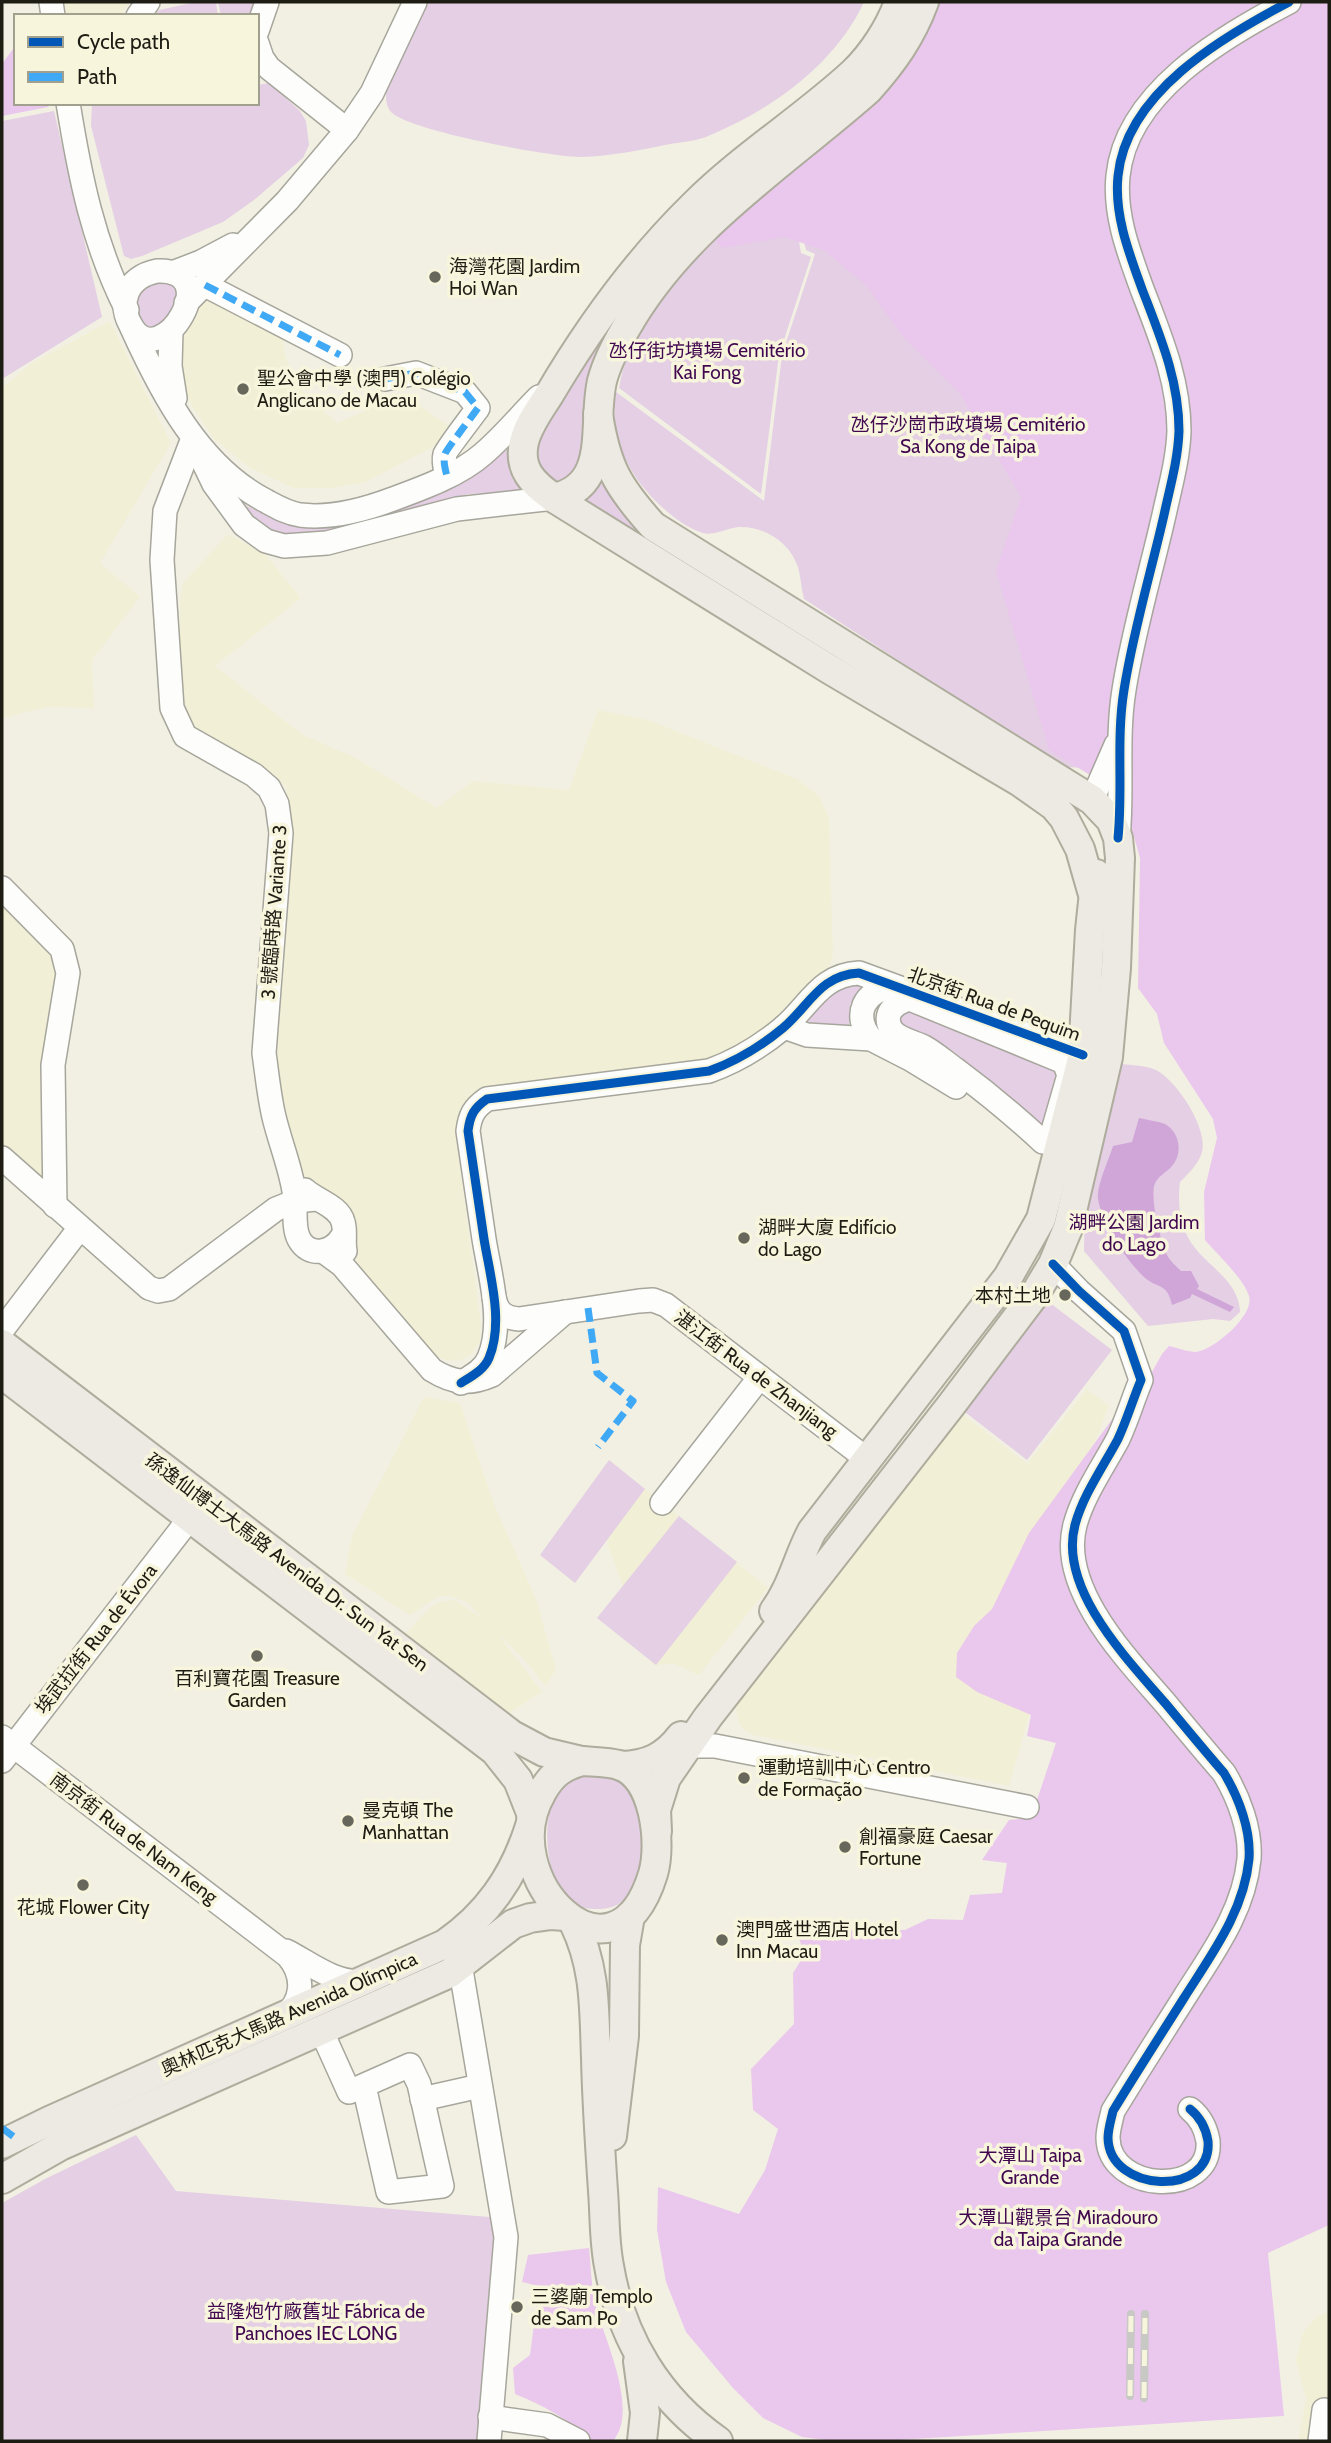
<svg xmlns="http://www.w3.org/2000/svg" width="1331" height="2443" font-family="Cabin,'Noto Sans SC',sans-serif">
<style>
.built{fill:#f2efd7}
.green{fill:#e4cfe4}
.forest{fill:#eac7ed}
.water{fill:#d0a6d8}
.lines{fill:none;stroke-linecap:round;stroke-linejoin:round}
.minor-casing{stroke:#a7a69c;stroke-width:26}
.major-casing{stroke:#aeac9c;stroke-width:32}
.minor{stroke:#fdfdfb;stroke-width:23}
.major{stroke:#eceae2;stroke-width:28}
.rail-casing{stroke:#c8c8c4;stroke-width:8}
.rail{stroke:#f8f5dd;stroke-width:5;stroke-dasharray:16;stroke-linecap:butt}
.quiet{stroke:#3fa9f5;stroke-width:7;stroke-dasharray:14 7;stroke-linecap:butt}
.cycleway-casing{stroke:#f8f5dd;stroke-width:13}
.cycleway{stroke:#0057b8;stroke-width:9}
.poi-dot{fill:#68675c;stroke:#f8f5dd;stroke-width:2.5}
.labels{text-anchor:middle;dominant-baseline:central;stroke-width:7;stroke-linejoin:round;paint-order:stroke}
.poi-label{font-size:19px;fill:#1e1d14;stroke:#f8f5dd;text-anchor:start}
.park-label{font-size:19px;fill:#410850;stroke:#f8f5dd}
.street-label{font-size:19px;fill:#1e1d14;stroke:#f8f5dd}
</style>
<rect width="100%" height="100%" fill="#f2f0e3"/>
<!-- built -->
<g class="built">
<path d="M63 2H130L120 16H66Z"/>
<path d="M206 292 282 329 285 356 297 384 307 396 337 423 403 394 459 433 366 482 332 488H294L250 468 214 439 191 405 180 379 177 336Z"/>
<path d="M110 321 171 443 100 563 140 597 92 660 94 708 48 707 2 718V388L32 363Z"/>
<path d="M228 534 265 554 301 598 215 666 303 735 356 758 437 808 473 781 569 790 598 710 648 720 797 779 819 796 829 818 833 953 828 973 777 1023 729 1052 675 1069 495 1089 476 1093 461 1110 455 1131 481 1324 480 1342 471 1355 459 1361 444 1360 427 1349 356 1265 354 1229 331 1195 301 1176 277 1084 276 1041 292 840 286 787 268 770 205 739 188 726 179 687 180 601 183 583Z"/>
<path d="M2 902 39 936 54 961 59 976 46 1189 2 1148Z"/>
<path d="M1087 1389 1109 1406 1080 1480 1068 1577 1009 1786 753 1735 745 1731 739 1724 735 1705 957 1410 1027 1464Z"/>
<path d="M424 1397 460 1403 494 1504 536 1599 556 1670 545 1686 524 1659 497 1633 542 1692 509 1713 404 1635 432 1606 443 1601 455 1600 483 1619 468 1603 451 1596H439L410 1615 345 1574 352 1536Z"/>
<path d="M634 1480 768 1588 699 1675 674 1664 652 1665 605 1537Z"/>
<path d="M1329 2311V2441H1298L1306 2399 1296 2360 1303 2333 1316 2317Z"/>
</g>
<!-- green -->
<g class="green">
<path d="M196 2H216L218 16H154L159 10Z"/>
<path d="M218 2H256L251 16H221Z"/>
<path d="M429 2H864C835 65 770 111 706 137 695 141 682 142 670 144 641 150 611 156 581 157 551 157 409 131 391 112 386 106 386 99 386 92Z"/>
<path d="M938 24 1089 768 1063 767 804 599C801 588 801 577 798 567 790 543 765 526 739 527 727 528 714 536 703 533 690 529 680 522 670 514 633 484 608 441 616 392L764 501 782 355 815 254 806 250 800 226Z"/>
<path d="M269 83 300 111 306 121 309 145 303 158 254 200 223 222 142 256 131 259 124 256 91 126 92 103H257V85Z"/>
<path d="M54 111 102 317 2 379V121Z"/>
<path d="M797 230 801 253 811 257 779 355 761 494 619 388C621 379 622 370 626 362 639 330 686 251 717 236 727 232 783 231 797 230Z"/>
<path d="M169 279 179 292 170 319 154 330 140 325 135 302 144 284Z"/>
<path d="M632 301 587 444 573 476C557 484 551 480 537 471L535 435 619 303Z"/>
<path d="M511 447C511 464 511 478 522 492L468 494 397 516 394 507 463 477Z"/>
<path d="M597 475 1087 811 1076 812 581 499Z"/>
<path d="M240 503 278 520 362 516 365 520 364 526C333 532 292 546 262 527 253 522 246 511 240 503Z"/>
<path d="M858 983 863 986 850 1004 849 1025H809C806 997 836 990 858 983Z"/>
<path d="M902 1006 1046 1059 1056 1072V1078L1045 1129 903 1032 895 1012Z"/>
<path d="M1113 1063C1126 1065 1145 1065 1156 1070 1177 1081 1208 1128 1202 1152 1198 1165 1189 1173 1180 1182 1178 1197 1179 1217 1185 1231 1197 1263 1239 1276 1240 1312L1230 1321 1213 1319 1148 1326 1084 1251 1085 1191Z"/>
<path d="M1046 1300 1112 1350 1027 1460 961 1409Z"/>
<path d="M609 1460 645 1489 575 1583 540 1555Z"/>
<path d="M679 1516 737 1562 656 1665 597 1618Z"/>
<path d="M597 1770C623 1782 636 1788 640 1819 646 1851 644 1907 601 1909 593 1909 583 1909 575 1905 543 1885 538 1809 563 1783 570 1775 588 1773 597 1770Z"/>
<path d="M136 2135 176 2191 501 2218 489 2441H2V2203L45 2179Z"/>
</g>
<!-- forest -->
<g class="forest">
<path d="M934 2H1329V2225L1268 2253 1284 2416 898 2440 834 2441 802 2437 763 2418 733 2388 686 2332 666 2282 657 2230 658 2187 739 2214 765 2170 778 2129 753 2110 751 2069 794 2024 793 1973 805 1954 799 1939 859 1929 905 1930 928 1919 963 1920 970 1895 1002 1893 1007 1863 982 1860 1009 1820 1031 1818 1056 1743 1027 1736 1031 1715 977 1692 956 1677 957 1653 974 1626 992 1609 1029 1533 1124 1403 1148 1379 1162 1354 1169 1346C1178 1348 1188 1352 1196 1352 1214 1350 1255 1315 1249 1296 1244 1279 1217 1254 1205 1240L1204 1192 1217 1138 1213 1119 1164 1043 1157 1014 1138 988 1140 858 1124 801 1108 786 1049 750 996 571 1021 497 960 394 903 337 867 286 824 250 784 237 722 248 712 236 776 186 878 93Z"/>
<path d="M16 45V103H49L48 107 2 116V64Z"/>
<path d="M589 2248C591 2265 591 2284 595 2302 603 2338 640 2409 613 2441H591C569 2419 544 2406 515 2394L513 2368 530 2355 539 2286 522 2282 528 2255Z"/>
</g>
<!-- water -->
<path class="water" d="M1139 1118C1147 1120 1157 1121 1165 1124 1180 1132 1183 1154 1172 1166 1166 1173 1157 1176 1154 1186 1151 1202 1160 1240 1167 1255 1170 1261 1176 1266 1181 1271H1191L1199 1286 1197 1289 1234 1307 1230 1312 1192 1294 1190 1298 1172 1305C1167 1282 1159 1290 1144 1277 1126 1260 1101 1223 1098 1198 1097 1185 1109 1159 1113 1146L1132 1142Z"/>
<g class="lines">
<!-- minor casing -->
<g class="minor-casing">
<g id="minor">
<path d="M51 2 53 16"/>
<path d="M138 16 148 2"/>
<path d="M257 31 267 2"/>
<path d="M257 43 262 58 269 68 347 130"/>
<path d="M68 103C80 177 93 243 127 310"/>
<path d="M157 271C227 268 162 372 133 329 116 303 127 277 157 271Z"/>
<path d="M175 272 201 262 233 245"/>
<path d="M205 285 340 355"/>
<path d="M186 303 287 201 347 130 372 93 415 2"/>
<path d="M132 328C162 394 200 467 266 501 277 507 287 513 300 515 332 519 364 510 393 499 423 488 459 475 483 454 503 437 520 416 539 397"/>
<path d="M171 331 170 366 175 398"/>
<path d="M385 379 416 373 465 392 478 408C473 415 446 450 445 454 443 461 445 469 447 476"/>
<path d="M193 438 165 511 162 560 172 708 185 736 254 775 269 788 277 804 281 833 264 1053C267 1074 269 1096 274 1117 280 1142 290 1166 294 1191 297 1205 292 1226 299 1239 309 1258 332 1253 342 1237"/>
<path d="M201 457 214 484 244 525 266 541 284 546 327 543 457 509 554 498"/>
<path d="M1092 800 1116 745"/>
<path d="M1118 838C1123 789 1116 739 1124 690 1133 632 1151 572 1164 515 1170 487 1178 460 1179 431 1179 380 1160 336 1142 289 1129 253 1114 215 1118 176 1126 93 1222 37 1289 2"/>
<path d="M2 888 62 949 68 973 53 1065 55 1206"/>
<path d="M910 999 1064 1062 1069 1075 1050 1141 1043 1142C1015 1116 986 1092 955 1069 945 1062 935 1053 924 1047 914 1042 897 1039 891 1029 882 1013 896 1002 910 999Z"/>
<path d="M784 1027 807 1035 871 1039 910 1059 956 1087"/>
<path d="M871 1039C852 1015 864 990 893 987"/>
<path d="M2 1158 149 1288 158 1291 169 1289 276 1209 296 1201 316 1199"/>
<path d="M305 1190C317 1201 339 1206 343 1222 346 1231 343 1241 345 1251"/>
<path d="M323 1251 342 1265 432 1370C453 1383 469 1385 492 1375L565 1312"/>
<path d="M1053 1264 1079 1291 1124 1331 1141 1380C1133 1399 1127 1420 1118 1439 1103 1467 1083 1495 1075 1525 1058 1589 1128 1660 1166 1704 1185 1727 1204 1750 1224 1773 1239 1798 1251 1830 1249 1859 1244 1912 1211 1955 1184 1998 1160 2036 1136 2073 1113 2111 1111 2120 1108 2129 1108 2138 1109 2193 1213 2198 1208 2141 1206 2129 1200 2117 1190 2109"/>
<path d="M494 1297C497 1312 504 1318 519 1319L639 1301 653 1300 666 1305 868 1460"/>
<path d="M2 1330 76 1233"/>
<path d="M461 1383C472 1376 484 1370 489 1358 504 1322 490 1276 484 1239 479 1203 473 1167 468 1131 470 1115 474 1108 487 1099L709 1071C737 1061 760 1047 783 1028 810 1005 820 975 859 973L1083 1055"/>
<path d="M662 1503 760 1377"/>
<path d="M2 1737 288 1956C305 1976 304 2003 281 2018"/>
<path d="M689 1746H715L1027 1807"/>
<path d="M2 1761 190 1518"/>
<path d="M286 1951C310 1963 336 1985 363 1981"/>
<path d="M460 1964 506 2237 489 2441"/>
<path d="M321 2030 349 2092 410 2065 419 2084 442 2186 388 2192 364 2086"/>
<path d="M422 2099 480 2086"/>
<path d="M490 2417 547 2425 578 2441"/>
<path d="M1320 2441 1324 2410 1329 2411"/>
</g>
</g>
<!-- major casing -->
<g class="major-casing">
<g id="major">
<path d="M899 2C890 27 873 54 853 73 803 119 742 157 694 205 637 261 589 327 549 395 540 409 528 425 524 442 518 469 533 484 554 498L829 669 1020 782 1054 806 1064 818 1080 849 1092 891"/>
<path d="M598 414C606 467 618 487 653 526L1092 800 1111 820 1118 838 1120 858 1116 968 1108 1057 1068 1228 1053 1264 1035 1294 952 1404 708 1717 666 1778 656 1810 657 1831"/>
<path d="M554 498C611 486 592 424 602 381 607 362 616 345 626 328 682 228 784 164 868 90 893 62 911 37 924 2"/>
<path d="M2 1344 512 1735 544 1752 582 1761"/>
<path d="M2 1374 495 1751 518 1780 531 1813"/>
<path d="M774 1611C792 1587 798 1557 812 1531L1008 1277 1041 1219 1083 1055 1090 930 1096 874"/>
<path d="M582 1761C594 1762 608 1762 619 1765 655 1777 662 1844 653 1874 614 2001 491 1878 542 1792 552 1774 563 1766 582 1761Z"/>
<path d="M621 1766C648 1765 665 1757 681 1736"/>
<path d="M574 1923C596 1968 594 2009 596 2058 597 2103 600 2147 603 2191 605 2216 604 2241 609 2266 621 2338 658 2399 718 2441"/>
<path d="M612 2136 624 2036 625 1945 630 1916"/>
<path d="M2 2144 49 2121 445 1944C487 1915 513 1878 529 1829"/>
<path d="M2 2179 60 2146 450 1973 513 1924 530 1918 551 1915 565 1916"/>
<path d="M638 2361 645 2413 642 2441"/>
</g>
</g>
<!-- minor -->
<use href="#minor" class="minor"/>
<!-- major -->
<use href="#major" class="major"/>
<!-- rail casing -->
<g class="rail-casing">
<g id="rail">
<path d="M1130 2396 1131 2314"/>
<path d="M1144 2398 1145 2314"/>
</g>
</g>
<!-- rail -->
<use href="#rail" class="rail"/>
<!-- quiet -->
<g class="quiet">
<path d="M205 285 340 355"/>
<path d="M385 379 416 373 465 392 478 408C473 415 446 450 445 454 443 461 445 469 447 476"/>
<path d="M588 1308 597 1373 633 1401 598 1447"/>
<path d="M2 2128 14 2137"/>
</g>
<!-- cycleway casing -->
<g class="cycleway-casing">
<g id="cycleway">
<path d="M1118 838C1123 789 1116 739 1124 690 1133 632 1151 572 1164 515 1170 487 1178 460 1179 431 1179 380 1160 336 1142 289 1129 253 1114 215 1118 176 1126 93 1222 37 1289 2"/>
<path d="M1053 1264 1079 1291 1124 1331 1141 1380C1133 1399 1127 1420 1118 1439 1103 1467 1083 1495 1075 1525 1058 1589 1128 1660 1166 1704 1185 1727 1204 1750 1224 1773 1239 1798 1251 1830 1249 1859 1244 1912 1211 1955 1184 1998 1160 2036 1136 2073 1113 2111 1111 2120 1108 2129 1108 2138 1109 2193 1213 2198 1208 2141 1206 2129 1200 2117 1190 2109"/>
<path d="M461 1383C472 1376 484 1370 489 1358 504 1322 490 1276 484 1239 479 1203 473 1167 468 1131 470 1115 474 1108 487 1099L709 1071C737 1061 760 1047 783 1028 810 1005 820 975 859 973L1083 1055"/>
</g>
</g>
<!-- cycleway -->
<use href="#cycleway" class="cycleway"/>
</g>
<!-- markers -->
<g class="poi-dot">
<circle cx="435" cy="277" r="7"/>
<circle cx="243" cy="389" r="7"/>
<circle cx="744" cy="1238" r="7"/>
<circle cx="1065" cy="1295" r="7"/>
<circle cx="257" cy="1656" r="7"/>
<circle cx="744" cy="1778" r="7"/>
<circle cx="348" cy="1821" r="7"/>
<circle cx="845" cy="1847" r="7"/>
<circle cx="83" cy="1885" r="7"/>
<circle cx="722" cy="1940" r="7"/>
<circle cx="517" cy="2307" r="7"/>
</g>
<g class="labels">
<!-- poi labels -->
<g class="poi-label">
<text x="449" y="266">海灣花園 Jardim<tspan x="449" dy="22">Hoi Wan</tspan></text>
<text x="257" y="378">聖公會中學 (澳門) Colégio<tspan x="257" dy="22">Anglicano de Macau</tspan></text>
<text x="758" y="1227">湖畔大廈 Edifício<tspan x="758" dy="22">do Lago</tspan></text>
<text x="1051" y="1295" text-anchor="end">本村土地</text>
<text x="257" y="1678" text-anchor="middle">百利寶花園 Treasure<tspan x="257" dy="22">Garden</tspan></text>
<text x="758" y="1767">運動培訓中心 Centro<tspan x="758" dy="22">de Formação</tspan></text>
<text x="362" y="1810">曼克頓 The<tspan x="362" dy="22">Manhattan</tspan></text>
<text x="859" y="1836">創福豪庭 Caesar<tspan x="859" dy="22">Fortune</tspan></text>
<text x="83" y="1907" text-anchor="middle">花城 Flower City</text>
<text x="736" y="1929">澳門盛世酒店 Hotel<tspan x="736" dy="22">Inn Macau</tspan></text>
<text x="531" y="2296">三婆廟 Templo<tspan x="531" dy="22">de Sam Po</tspan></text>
</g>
<!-- park labels -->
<g class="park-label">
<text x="707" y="350">氹仔街坊墳場 Cemitério<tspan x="707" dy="22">Kai Fong</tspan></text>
<text x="968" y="424">氹仔沙崗市政墳場 Cemitério<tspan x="968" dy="22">Sa Kong de Taipa</tspan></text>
<text x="1134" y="1222">湖畔公園 Jardim<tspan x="1134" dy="22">do Lago</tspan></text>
<text x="1030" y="2155">大潭山 Taipa<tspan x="1030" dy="22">Grande</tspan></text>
<text x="1058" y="2217">大潭山觀景台 Miradouro<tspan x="1058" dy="22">da Taipa Grande</tspan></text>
<text x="316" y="2311">益隆炮竹廠舊址 Fábrica de<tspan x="316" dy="22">Panchoes IEC LONG</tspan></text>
</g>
<!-- street labels -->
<g class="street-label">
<text transform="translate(274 912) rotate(-86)">3 號臨時路 Variante 3</text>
<text transform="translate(994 1004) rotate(20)">北京街 Rua de Pequim</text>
<text transform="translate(756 1374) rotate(37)">湛江街 Rua de Zhanjiang</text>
<text transform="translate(287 1562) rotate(37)">孫逸仙博士大馬路 Avenida Dr. Sun Yat Sen</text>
<text transform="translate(96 1639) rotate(-52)">埃武拉街 Rua de Évora</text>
<text transform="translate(134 1838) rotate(37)">南京街 Rua de Nam Keng</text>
<text transform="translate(289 2014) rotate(-24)">奧林匹克大馬路 Avenida Olímpica</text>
</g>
</g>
<!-- border -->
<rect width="1331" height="2443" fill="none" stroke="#1e1d14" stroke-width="7"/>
<!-- legend -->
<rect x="14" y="14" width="245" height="91" fill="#f8f5dd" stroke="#a19f8d" stroke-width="2"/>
<rect x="28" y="37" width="35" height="10" fill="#0057b8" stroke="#a19f8d" stroke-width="2"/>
<text x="77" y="49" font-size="21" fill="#1e1d14">Cycle path</text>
<rect x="28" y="72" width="35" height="10" fill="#3fa9f5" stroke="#a19f8d" stroke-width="2"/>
<text x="77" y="84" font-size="21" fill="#1e1d14">Path</text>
</svg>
